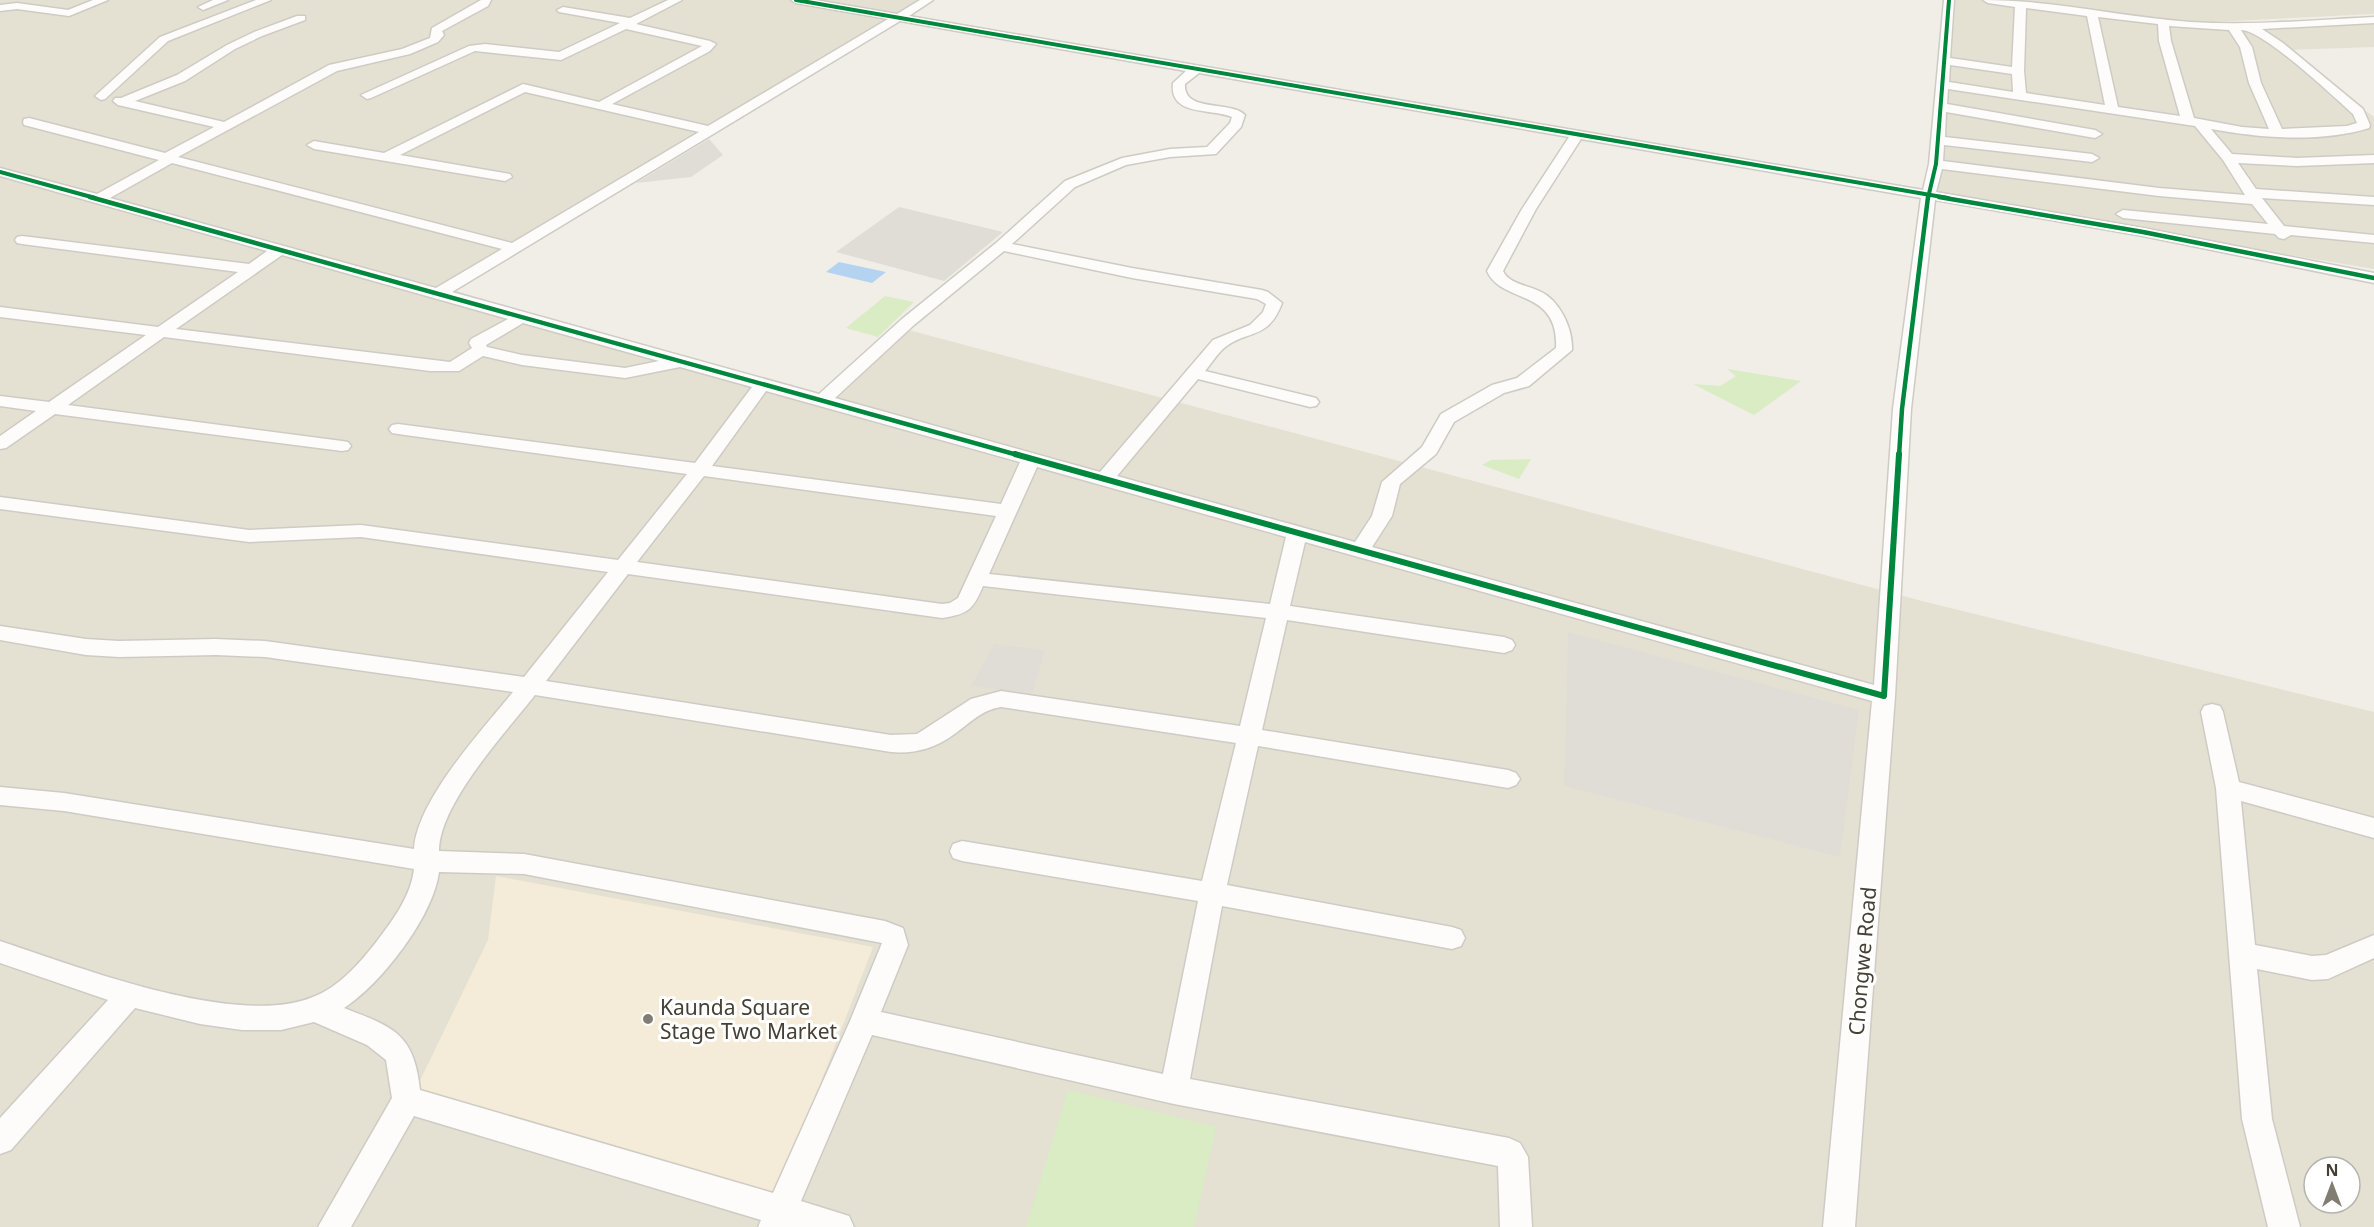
<svg xmlns="http://www.w3.org/2000/svg" width="2374" height="1227" font-family="'Noto Sans',sans-serif">
<style>
.residential{fill:#e4e1d3;fill-rule:evenodd}
.commercial{fill:#f4ebd8}
.green{fill:#d9ecc4}
.parking{fill:#dfddd6}
.water{fill:#b4d3f0}
.lines{fill:none;stroke-linecap:round;stroke-linejoin:round}
.minor-casing{stroke:#cecbc4;stroke-width:3}
.minor{fill:#fdfcfb;fill-rule:evenodd}
.cycleway-far2-casing{stroke:#fff;stroke-width:6}
.cycleway-far1-casing{stroke:#fff;stroke-width:8}
.cycleway-casing{stroke:#fff;stroke-width:10}
.cycleway-far2{stroke:#00873e;stroke-width:4}
.cycleway-far1{stroke:#00873e;stroke-width:4.5}
.cycleway{stroke:#00873e;stroke-width:6}
.poi-dot{fill:#817d72;stroke:#fff;stroke-width:2}
.labels{text-anchor:middle;dominant-baseline:central;stroke-width:6;stroke-linejoin:round;paint-order:stroke}
.near-street-label{font-size:21px;fill:#454033;stroke:#fff}
.near-poi-label{font-size:21px;fill:#454033;stroke:#fff;text-anchor:start}
</style>
<rect width="100%" height="100%" fill="#f0eee6"/>
<!-- residential -->
<g class="residential">
<path d="M0 0H932L456 291 625 341 822 395 905 329 1922 601 2374 712V1227H0ZM2314 1167H2350V1203H2314Z"/>
<path d="M1948 0H2374V14L2171 24 2228 28 2374 20V47L2284 50 2374 117V269L1929 195Z"/>
</g>
<!-- commercial -->
<path class="commercial" d="M496 876 873 947 773 1206 415 1091 488 940Z"/>
<!-- green -->
<g class="green">
<path d="M885 296 914 302 878 337 846 328Z"/>
<path d="M1727 369 1801 381 1754 415 1693 384 1720 386 1736 376Z"/>
<path d="M1531 459 1519 479 1482 465 1491 460Z"/>
<path d="M1068 1090 1216 1127 1194 1227H1026Z"/>
</g>
<!-- parking -->
<g class="parking">
<path d="M709 139 723 155 691 177 636 183Z"/>
<path d="M899 207 1003 232 944 281 836 252Z"/>
<path d="M1568 632 1859 710 1840 857 1564 786Z"/>
<path d="M994 644 1045 650 1032 694 971 686Z"/>
</g>
<!-- water -->
<path class="water" d="M839 262 886 272 872 283 826 272Z"/>
<g class="lines">
<!-- minor casing -->
<g class="minor-casing">
<g id="minor">
<path d="M93 0H108L69 16 17 9 0 11V5L17 3 68 10Z"/>
<path d="M213 0H228L203 10 198 7Z"/>
<path d="M256 0H271L168 41 105 99 101 100 95 96 160 37Z"/>
<path d="M481 0H491L488 6 442 31 444 35 438 42 410 54 337 71 178 157 512 243 699 132 525 92 400 155 510 174 512 177 505 181 314 149 307 145 314 141 384 153 523 84 599 102 702 46 626 29 561 60 475 51 371 98 367 99 361 95 469 46 485 44 559 52 620 23 559 12 557 10 563 7 630 18 668 0H682L636 24 710 41 716 44 710 51 612 104 708 126 888 19 796 3 791 0H815L897 14 920 0H933L909 16 1923 190 1929 164 1944 0H1954L1950 58 2012 67 2015 7 1988 3 1983 0C2053 0 2122 17 2191 22 2252 26 2313 20 2374 17V23L2262 29 2283 43 2363 109 2370 125 2369 128C2321 143 2260 138 2211 129L2232 154 2297 158 2374 155V163L2297 166 2238 163 2256 189 2374 197V205L2262 198 2284 226 2374 235V243L2291 235 2284 239 2279 238 2275 234 2123 218 2116 214 2123 210 2268 224 2252 204 2159 196 1942 169 1936 192 2143 228 2374 273V283L2143 236 1935 200 1911 409 1895 696 1855 1227H1823L1872 701 1305 542 1290 606 1504 637 1512 640 1515 645 1512 650 1504 653 1287 620 1262 730 1508 770 1516 773 1520 779 1516 785 1508 788 1258 746 1227 885 1452 927 1461 930 1465 938 1461 946 1452 949 1222 906 1190 1079 1509 1138 1520 1143 1528 1157 1532 1227H1500L1498 1166 1174 1104 872 1035 801 1201 849 1216 854 1227H758L761 1220 414 1116 351 1227H318L392 1098 386 1060 367 1045 314 1022 281 1030H242L200 1024 135 1008 11 1150 0 1154V1118L108 1000 0 963V941C76 966 237 1029 313 997 339 987 360 963 377 941 393 920 411 896 414 869L64 811 0 805V787L64 793 414 849C417 800 482 730 513 692L265 657 216 655 119 657 86 655 0 640V626L86 639 119 641 216 639 265 641 524 677 608 572 361 537 249 542 0 509V497L249 530 361 525 618 560 687 474 398 434 392 433 389 429 392 425 398 424 695 463 752 387 680 367 625 378 522 365 483 356 459 371H430L164 337 68 405 342 441 348 442 351 446 348 450 342 451 55 414 6 448 0 449V436L36 411 0 406V396L49 402 146 335 0 317V307L158 327 238 272 22 244 17 243 15 240 17 237 22 236 249 264 267 251 0 176V168L97 194 159 160 24 125 23 122 24 119 29 118 165 153 214 127 118 105 113 101 115 98H121L177 75 227 45 254 32 297 16H305V20L262 36 235 49 185 81 135 101 224 122 329 65 402 49 430 38 432 28ZM2026 8 2087 16 2105 105 2026 93 2024 71ZM2098 17 2158 24 2159 41 2180 116 2118 107ZM900 21 1186 71 1173 83C1169 117 1211 108 1232 117L1230 123 1207 147 1170 149 1122 158 1065 181 996 243 902 319 819 394 452 292ZM2169 26 2229 30 2240 47 2249 83 2269 129 2242 127 2194 118 2171 41ZM2241 30C2262 29 2334 97 2353 114L2357 123 2347 126 2282 129 2261 83 2252 47ZM1950 65 2012 74 2013 92 1949 82ZM1199 73 1569 137 1522 209 1487 271C1501 304 1559 288 1556 348L1517 378 1492 385 1441 414 1422 447 1382 482 1372 516 1355 542 1117 476 1198 379 1310 407 1316 406 1319 402 1316 398 1205 371C1211 364 1217 354 1224 348 1247 329 1268 341 1282 303L1268 292 1262 290 1132 268 1012 244 1075 187 1126 165 1170 157 1216 154 1241 127 1245 115C1230 100 1183 113 1185 84ZM1948 89 2195 126 2223 160 2245 195 2159 188 1943 161 1944 145 2092 162 2099 158 2092 154 1945 137 1946 112 2095 138 2102 134 2095 130 1947 104ZM1581 139 1921 198 1893 409 1874 685 1372 547 1392 516 1400 484 1436 454 1454 422 1504 393 1529 386 1572 350C1573 329 1560 300 1539 291 1527 285 1509 284 1503 271L1536 209ZM172 163 502 249 436 288 110 198ZM1004 251 1132 278 1257 299 1266 304 1263 312 1250 325 1213 340 1100 472 835 398 914 325ZM282 255 508 319 471 339 469 343 472 348 450 362 176 329ZM523 323 659 361 625 368 522 355 487 347 486 345ZM766 391 1020 462 1001 504 712 466ZM1037 467 1286 537 1270 604 989 574ZM704 476 996 516 958 598 950 603 942 604 637 562ZM628 574 942 618C968 614 973 610 983 586L1266 618 1240 726 1001 691 971 699 917 734 891 735 546 681ZM535 695 891 752C913 754 934 749 953 735 969 724 981 710 1001 707L1236 743 1202 881 962 841 953 844 950 851 953 858 962 861 1198 901 1163 1074 881 1012 908 945 903 928 885 921 524 854 439 851C439 804 506 732 535 695ZM439 872 524 874 882 943 850 1021 773 1193 420 1090C414 1033 393 1027 344 1008 381 984 433 917 439 872Z"/>
<path d="M2212 704 2220 706 2223 712 2239 782 2374 818V838L2241 801 2255 945 2312 956 2326 955 2374 935V958L2328 979 2312 980 2257 969 2272 1119 2300 1227H2268L2242 1119 2216 788 2201 712 2204 706Z"/>
</g>
</g>
<!-- minor -->
<use href="#minor" class="minor"/>
<!-- cycleway-far2 casing -->
<g class="cycleway-far2-casing">
<g id="cycleway-far2">
<path d="M796 0 1948 198"/>
<path d="M0 172 95 198"/>
<path d="M1928 198 1936 164 1949 0"/>
</g>
</g>
<!-- cycleway-far1 casing -->
<g class="cycleway-far1-casing">
<g id="cycleway-far1">
<path d="M90 197 1021 456"/>
<path d="M1939 197 2143 232 2374 278"/>
<path d="M1899 456 1902 409 1928 197"/>
</g>
</g>
<!-- cycleway casing -->
<g class="cycleway-casing">
<path id="cycleway" d="M1015 454 1884 696 1899 454"/>
</g>
<!-- cycleway-far2 -->
<use href="#cycleway-far2" class="cycleway-far2"/>
<!-- cycleway-far1 -->
<use href="#cycleway-far1" class="cycleway-far1"/>
<!-- cycleway -->
<use href="#cycleway" class="cycleway"/>
</g>
<!-- markers -->
<circle class="poi-dot" cx="648" cy="1019" r="6"/>
<g class="labels">
<!-- near-street labels -->
<g class="near-street-label">
<text transform="translate(1862 961) rotate(-85)">Chongwe Road</text>
</g>
<!-- near-poi labels -->
<g class="near-poi-label">
<text x="660" y="1007">Kaunda Square<tspan x="660" dy="24">Stage Two Market</tspan></text>
</g>
</g>
<!-- north arrow -->
<g transform="translate(2332 1185)"><circle r="28" fill="#ffffff" stroke="#b5b3ad" stroke-width="1.5"/>
<path d="M0-4.5L10 22L0 15L-10 22Z" fill="#817d72"/>
<text y="-9" font-size="16" font-weight="bold" text-anchor="middle" fill="#454033">N</text>
</g>
</svg>
